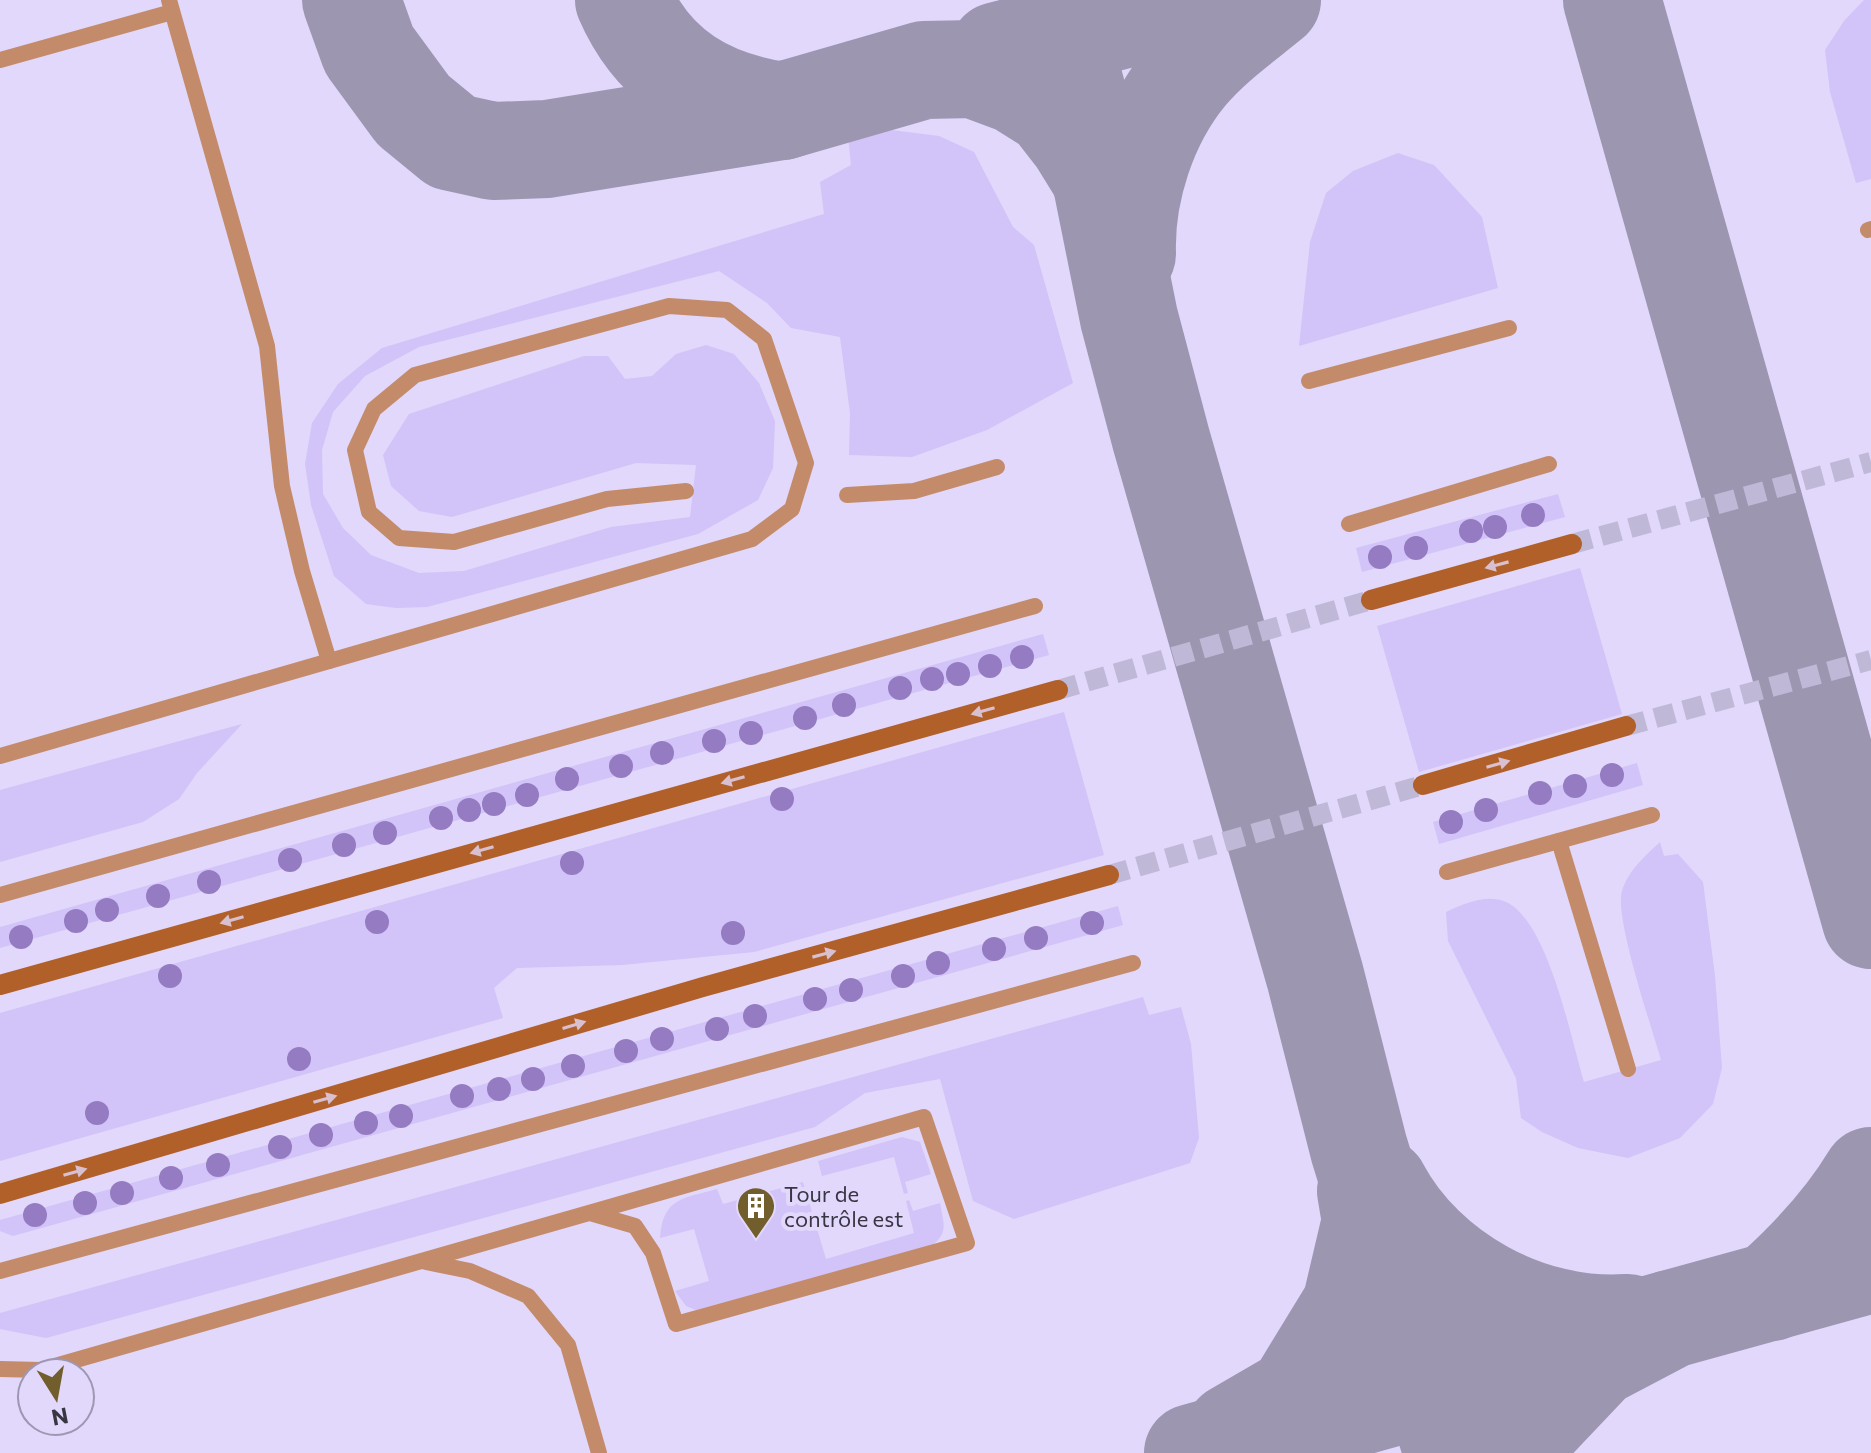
<svg xmlns="http://www.w3.org/2000/svg" width="1871" height="1453" font-family="Commissioner,sans-serif">
<style>
.green{fill:#d2c3f8}
.lines{fill:none;stroke-linecap:round;stroke-linejoin:round}
.taxiway{stroke:#9c96b0;stroke-width:98}
.secondary-tunnel{stroke:#bfb8d6;stroke-width:20;stroke-dasharray:20 10;stroke-linecap:butt}
.service{stroke:#c48b6a;stroke-width:16}
.secondary{stroke:#b26029;stroke-width:20}
.tree{fill:#957bc1}
.oneway{fill:#d8c0d1}
.labels{text-anchor:middle;dominant-baseline:central;stroke-width:8;stroke-linejoin:round;paint-order:stroke}
.poi-label{font-size:22px;fill:#393644;stroke:#e1d8fb;text-anchor:start}
</style>
<rect width="100%" height="100%" fill="#e1d8fb"/>
<!-- green -->
<g class="green">
<path d="M1864 0H1871V179L1856 183 1830 92 1825 50 1844 21Z"/>
<path d="M875 128 939 136 974 152 1013 227 1034 245 1073 383 987 430 912 457 849 455 850 413 840 337 791 328 767 303 719 271 419 347 365 376 333 412 322 450 323 494 343 528 371 555 419 573 464 571 611 527 690 517 696 465 636 463 452 517 419 511 391 486 383 455 409 414 584 356H608L625 379 652 376 676 354 706 345 734 354 759 383 775 421 773 468 758 500 698 534 427 607 396 608 366 604 334 576 311 505 305 464 312 423 338 384 382 348 824 214 820 182 851 165 848 135Z"/>
<path d="M1398 153 1434 165 1482 217 1498 288 1299 346 1310 242 1326 193 1353 171Z"/>
<path d="M1558 494 1565 517 1362 572 1356 548Z"/>
<path d="M1580 568 1622 714 1419 772 1377 626Z"/>
<path d="M1043 634 1049 655 0 948V927Z"/>
<path d="M1064 712 1104 855 754 952 622 965 517 968 494 988 503 1018 0 1161V1013Z"/>
<path d="M242 724 197 773 179 799 143 822 0 862V790Z"/>
<path d="M1637 763 1643 785 1439 844 1433 822Z"/>
<path d="M1660 842 1664 856 1678 854 1703 882 1715 976 1722 1068 1713 1104 1680 1138 1628 1158 1578 1148 1542 1132 1521 1118 1516 1078 1448 941 1446 912C1463 904 1487 893 1506 902 1548 921 1571 1039 1584 1082L1661 1060C1652 1028 1614 917 1622 891 1628 871 1645 856 1660 842Z"/>
<path d="M1118 906 1123 925 13 1236 0 1231V1220Z"/>
<path d="M1143 997 1149 1015 1181 1007 1191 1044 1199 1138 1190 1163 1014 1219 973 1201 940 1079 865 1093 815 1127 46 1338 0 1329V1313Z"/>
<path d="M902 1137 920 1142 931 1174 905 1182 908 1193 904 1194 894 1157 822 1176 818 1161Z"/>
<path d="M803 1182 826 1259 914 1233 906 1201 909 1200 913 1211 940 1203C944 1226 949 1233 929 1248L696 1310 686 1306 675 1291 709 1281 694 1229 660 1238C663 1197 683 1199 717 1189L723 1204Z"/>
</g>
<g class="lines">
<!-- taxiway -->
<g class="taxiway">
<path d="M351 0 369 50 413 110 452 142 493 151 547 149 782 111 924 70 974 69 1017 85 1052 107 1077 139 1098 173"/>
<path d="M624 0C654 69 710 100 782 111L788 109"/>
<path d="M1048 0 1061 35 1101 179 1129 318 1161 439 1315 976 1359 1149 1453 1453"/>
<path d="M1612 0 1871 920"/>
<path d="M998 51 1200 0"/>
<path d="M1127 254C1125 192 1148 122 1188 74 1211 46 1244 23 1272 0"/>
<path d="M1380 1187C1426 1273 1530 1330 1628 1323"/>
<path d="M1771 1292C1810 1257 1844 1221 1871 1176"/>
<path d="M1234 1432 1296 1396 1351 1306 1371 1221 1366 1191"/>
<path d="M1193 1453 1671 1319"/>
<path d="M1516 1453 1523 1435 1595 1359 1671 1319 1871 1264"/>
</g>
<!-- secondary-tunnel -->
<g class="secondary-tunnel">
<path d="M1572 544 1871 462"/>
<path d="M1058 690 1371 600"/>
<path d="M1626 726 1871 660"/>
<path d="M1109 875 1423 785"/>
</g>
<!-- service -->
<g class="service">
<path d="M169 0 267 346 282 486 302 571 329 661"/>
<path d="M0 60 172 12"/>
<path d="M1868 230 1871 229"/>
<path d="M1309 381 1509 328"/>
<path d="M847 495 914 491 997 467"/>
<path d="M1349 524 1549 464"/>
<path d="M0 756 752 539 792 509 806 463 764 339 727 310 669 306 415 375 374 409 355 450 369 512 399 538 454 542 607 499 686 491"/>
<path d="M1559 841 1628 1069"/>
<path d="M1447 872 1652 815"/>
<path d="M0 895 1035 606"/>
<path d="M426 1262 470 1271 528 1296 568 1345 599 1453"/>
<path d="M0 1271 1133 963"/>
<path d="M0 1369 41 1370 924 1117 967 1243 676 1324 653 1253 635 1226 590 1213"/>
</g>
<!-- secondary -->
<g class="secondary">
<path d="M1371 600 1572 544"/>
<path d="M1423 785 1626 726"/>
<path d="M0 985 1058 690"/>
<path d="M0 1194 703 987 1109 875"/>
</g>
</g>
<!-- trees -->
<g class="tree">
<circle cx="1533" cy="515" r="12"/>
<circle cx="1495" cy="527" r="12"/>
<circle cx="1471" cy="531" r="12"/>
<circle cx="1416" cy="548" r="12"/>
<circle cx="1380" cy="557" r="12"/>
<circle cx="1022" cy="657" r="12"/>
<circle cx="990" cy="666" r="12"/>
<circle cx="958" cy="674" r="12"/>
<circle cx="932" cy="679" r="12"/>
<circle cx="900" cy="688" r="12"/>
<circle cx="844" cy="705" r="12"/>
<circle cx="805" cy="718" r="12"/>
<circle cx="751" cy="733" r="12"/>
<circle cx="714" cy="741" r="12"/>
<circle cx="662" cy="753" r="12"/>
<circle cx="621" cy="766" r="12"/>
<circle cx="1612" cy="775" r="12"/>
<circle cx="567" cy="779" r="12"/>
<circle cx="1575" cy="786" r="12"/>
<circle cx="1540" cy="793" r="12"/>
<circle cx="527" cy="795" r="12"/>
<circle cx="782" cy="799" r="12"/>
<circle cx="494" cy="804" r="12"/>
<circle cx="469" cy="810" r="12"/>
<circle cx="1486" cy="810" r="12"/>
<circle cx="441" cy="818" r="12"/>
<circle cx="1451" cy="822" r="12"/>
<circle cx="385" cy="833" r="12"/>
<circle cx="344" cy="845" r="12"/>
<circle cx="290" cy="860" r="12"/>
<circle cx="572" cy="863" r="12"/>
<circle cx="209" cy="882" r="12"/>
<circle cx="158" cy="896" r="12"/>
<circle cx="107" cy="910" r="12"/>
<circle cx="76" cy="921" r="12"/>
<circle cx="377" cy="922" r="12"/>
<circle cx="1092" cy="923" r="12"/>
<circle cx="733" cy="933" r="12"/>
<circle cx="21" cy="937" r="12"/>
<circle cx="1036" cy="938" r="12"/>
<circle cx="994" cy="949" r="12"/>
<circle cx="938" cy="963" r="12"/>
<circle cx="170" cy="976" r="12"/>
<circle cx="903" cy="976" r="12"/>
<circle cx="851" cy="990" r="12"/>
<circle cx="815" cy="999" r="12"/>
<circle cx="755" cy="1016" r="12"/>
<circle cx="717" cy="1029" r="12"/>
<circle cx="662" cy="1039" r="12"/>
<circle cx="626" cy="1051" r="12"/>
<circle cx="299" cy="1059" r="12"/>
<circle cx="573" cy="1066" r="12"/>
<circle cx="533" cy="1079" r="12"/>
<circle cx="499" cy="1089" r="12"/>
<circle cx="462" cy="1096" r="12"/>
<circle cx="97" cy="1113" r="12"/>
<circle cx="401" cy="1116" r="12"/>
<circle cx="366" cy="1123" r="12"/>
<circle cx="321" cy="1135" r="12"/>
<circle cx="280" cy="1147" r="12"/>
<circle cx="218" cy="1165" r="12"/>
<circle cx="171" cy="1178" r="12"/>
<circle cx="122" cy="1193" r="12"/>
<circle cx="85" cy="1203" r="12"/>
<circle cx="35" cy="1215" r="12"/>
</g>
<!-- one-way arrows -->
<defs><path id="oneway-solid" d="M-6-.8H1V-3.2L6.5 0L1 3.2V.8H-6Z" transform="scale(2)"/></defs>
<g class="oneway">
<use href="#oneway-solid" transform="translate(1497 565) rotate(165)"/>
<use href="#oneway-solid" transform="translate(983 711) rotate(164)"/>
<use href="#oneway-solid" transform="translate(1498 764) rotate(-16)"/>
<use href="#oneway-solid" transform="translate(733 780) rotate(164)"/>
<use href="#oneway-solid" transform="translate(482 850) rotate(164)"/>
<use href="#oneway-solid" transform="translate(232 920) rotate(164)"/>
<use href="#oneway-solid" transform="translate(824 954) rotate(-15)"/>
<use href="#oneway-solid" transform="translate(574 1025) rotate(-17)"/>
<use href="#oneway-solid" transform="translate(325 1099) rotate(-16)"/>
<use href="#oneway-solid" transform="translate(75 1172) rotate(-16)"/>
</g>
<!-- icons -->
<defs>
<g id="building-pin" transform="scale(2)"><path d="M0 17L-7.5 6A9.5 9.5 0 1 1 7.5 6Z" fill="#725d2c" stroke="#e1d8fb"/><path d="M-4-6H4V6H1V3H-1V6H-4ZM-2.5-4.3h1.7v1.8h-1.7ZM.8-4.3h1.7v1.8H.8ZM-2.5-1h1.7V.8h-1.7ZM.8-1h1.7V.8H.8Z" fill="#fff"/></g>
</defs>
<g fill-rule="evenodd">
<use href="#building-pin" x="756" y="1206"/>
</g>
<g class="labels">
<!-- poi labels -->
<g class="poi-label">
<text x="784" y="1193">Tour de<tspan x="784" dy="25">contrôle est</tspan></text>
</g>
</g>
<!-- north arrow -->
<g transform="translate(56 1397) rotate(169)"><circle r="38" fill="#e1d8fb" stroke="#9e97b2" stroke-width="2"/>
<path d="M0-6L14 30L0 20L-14 30Z" fill="#725d2c"/>
<text y="-12" font-size="22" font-weight="bold" text-anchor="middle" fill="#393644">N</text>
</g>
</svg>
